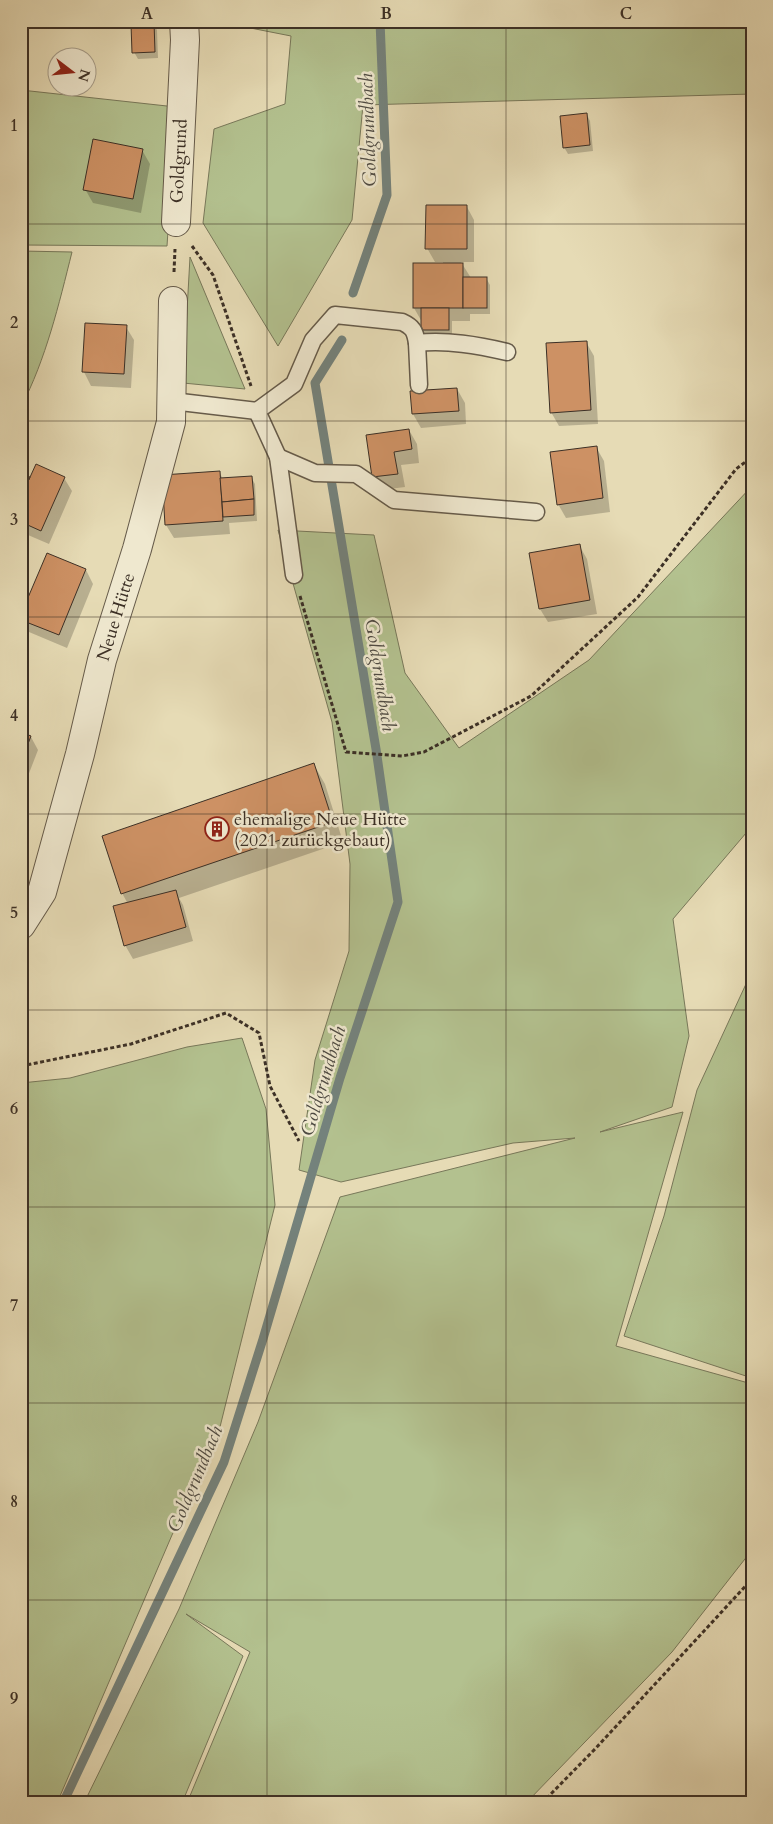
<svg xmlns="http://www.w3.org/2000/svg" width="773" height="1824" font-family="Cardo,serif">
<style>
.green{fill:#b3c18f;stroke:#78785a}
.shadow{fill:#0003}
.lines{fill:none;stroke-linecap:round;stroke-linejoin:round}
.stream{stroke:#74827c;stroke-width:9}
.building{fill:#cd9164;stroke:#3c3026}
.service-casing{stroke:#665b4a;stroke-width:19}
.minor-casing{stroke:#665b4a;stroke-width:30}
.path{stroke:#3c3026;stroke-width:3;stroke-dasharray:4 2.5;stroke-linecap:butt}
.service{stroke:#efe8cf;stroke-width:16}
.minor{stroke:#efe8cf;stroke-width:28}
.grid{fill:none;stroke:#3c3026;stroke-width:1;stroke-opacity:0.55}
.labels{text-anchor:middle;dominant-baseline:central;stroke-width:5;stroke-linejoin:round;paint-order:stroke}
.street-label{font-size:18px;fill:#3c3026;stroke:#efe8cf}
.poi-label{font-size:18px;fill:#3c3026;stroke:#efe8cf;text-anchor:start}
.water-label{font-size:19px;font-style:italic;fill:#4f4b43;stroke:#efe8cf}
.neatline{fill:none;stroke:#3c3026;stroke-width:2}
.grid-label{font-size:16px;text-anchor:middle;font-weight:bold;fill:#3c3026}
</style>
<rect width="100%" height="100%" fill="#e6dbb5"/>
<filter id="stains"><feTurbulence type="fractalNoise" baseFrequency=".004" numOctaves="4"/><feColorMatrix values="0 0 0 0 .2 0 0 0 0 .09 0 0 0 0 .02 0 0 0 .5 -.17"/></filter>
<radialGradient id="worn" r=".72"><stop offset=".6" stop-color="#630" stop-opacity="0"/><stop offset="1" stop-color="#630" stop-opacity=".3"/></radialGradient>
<!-- green -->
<g class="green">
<path d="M215 21H752V94L363 105 352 220 278 346 203 223 214 129 285 104 291 36Z"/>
<path d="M21 90 176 107 167 246 21 245Z"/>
<path d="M21 251 72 252C59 304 46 359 21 407Z"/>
<path d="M190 257 245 389 183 383Z"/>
<path d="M752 486V826L673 919 689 1036 672 1107 600 1132 683 1112 616 1346 752 1384V1550L672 1652 526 1803H187L250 1652 186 1614 243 1656 182 1803H84L179 1609 258 1422 340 1197 575 1138 513 1143 341 1182 299 1170 315 1060 349 951 350 864 332 722 278 530 374 535 405 673 459 748 589 660Z"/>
<path d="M752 971V1378L624 1336 664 1216 697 1090Z"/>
<path d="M242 1038 266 1109 275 1205 217 1439 172 1535 57 1803H21V1083L70 1078 187 1047Z"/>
</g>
<!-- shadow -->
<g class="shadow">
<path d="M57 21H100V23L59 24Z"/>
<path d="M122 21H160V26H154L157 30 158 58 138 59 134 52 132 27 126 28Z"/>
<path d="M587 115 590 121 593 151 568 154 564 147Z"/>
<path d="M142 150 150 164 141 213 93 203 85 189Z"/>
<path d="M467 207 474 220V262H461L471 278H486L490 285V314H470V321H452V337H426L422 330V322L414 308V265L443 264V262H435L427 248Z"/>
<path d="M126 327 134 340 131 388 91 386 84 372Z"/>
<path d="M586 342 594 356 598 424 559 426 551 412Z"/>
<path d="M457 389 465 403 466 424 421 428 413 414 412 392Z"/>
<path d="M409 430 417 444 419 463 401 465 405 487 381 490 373 477Z"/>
<path d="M596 447 604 461 610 512 566 518 558 504Z"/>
<path d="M219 472 223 479 251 477 255 484 257 521 229 523 230 534 174 538 166 525Z"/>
<path d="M21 475 30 479 64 478 72 491 49 544 21 532Z"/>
<path d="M579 545 587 559 597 614 548 622 540 609Z"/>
<path d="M86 570 93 584 67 648 29 632 21 620Z"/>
<path d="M21 733 31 737 38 750 21 794Z"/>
<path d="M314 765 325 784 343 842 179 898 183 905 193 941 133 959 125 945 128 904 122 893Z"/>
</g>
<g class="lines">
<!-- stream -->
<g class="stream">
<path d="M353 293 387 195 380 21"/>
<path d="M63 1803 224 1462 263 1339 340 1078 398 902 376 749 315 383 342 340"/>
</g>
</g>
<!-- building -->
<g class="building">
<path d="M154 22 155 52 132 53 131 24Z"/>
<path d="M587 113 590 145 563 148 560 116Z"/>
<path d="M93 139 143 149 133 199 83 190Z"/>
<path d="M426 205H467V249H425Z"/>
<rect x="413" y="263" width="50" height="45"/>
<rect x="463" y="277" width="24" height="31"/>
<rect x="421" y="308" width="28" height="22"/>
<path d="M85 323 127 325 124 374 82 372Z"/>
<path d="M587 341 591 410 550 413 546 343Z"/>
<path d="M457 388 459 411 412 414 410 391Z"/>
<path d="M409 429 412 449 394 452 398 474 372 477 366 435Z"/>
<path d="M597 446 603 498 557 505 550 452Z"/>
<path d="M36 464 65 477 41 531 21 522V497Z"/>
<path d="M220 471 223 521 165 525 162 475Z"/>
<path d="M21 474 30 477 21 497Z"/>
<path d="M252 476 254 499 222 502 220 478Z"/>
<path d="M254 499V515L223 517 222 502Z"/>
<path d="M580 544 590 600 539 609 529 553Z"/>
<path d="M47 553 86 569 59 635 21 620V614Z"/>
<path d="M21 732 31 736 21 762Z"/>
<path d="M314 763 333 822 121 894 102 836Z"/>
<path d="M176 890 186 927 124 946 113 906Z"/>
</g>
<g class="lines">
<!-- service casing -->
<g class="service-casing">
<g id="service">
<path d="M417 343 419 385"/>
<path d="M172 401 257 411"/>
<path d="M257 411 294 384 313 340 335 315 402 322C413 327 415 331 417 343 448 340 477 345 507 352"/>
<path d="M257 411 278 457 294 575"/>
<path d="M278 457 315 473 356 474 394 500 536 512"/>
</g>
</g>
<!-- minor casing -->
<g class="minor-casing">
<g id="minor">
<path d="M176 222 185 40 184 21"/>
<path d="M21 925 42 892 80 754 102 660 137 549 171 422 173 301"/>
</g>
</g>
<!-- path -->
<g class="path">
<path d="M192 246 213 275 251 386"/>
<path d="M174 272 175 249"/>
<path d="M300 596 346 752 402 756 424 752 531 696 638 597 736 469 752 457"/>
<path d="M21 1066 131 1044 226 1013 259 1033 270 1086 299 1141"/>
<path d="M542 1803 596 1748 752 1579"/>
</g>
<!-- service -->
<use href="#service" class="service"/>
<!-- minor -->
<use href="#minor" class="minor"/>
</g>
<!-- grid -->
<path class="grid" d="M267 21V1803M506 21V1803M21 224H752M21 421H752M21 617H752M21 814H752M21 1010H752M21 1207H752M21 1403H752M21 1600H752"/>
<!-- icons -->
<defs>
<g id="building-ring" transform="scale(1.25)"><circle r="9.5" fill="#efe8cf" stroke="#8f2418" stroke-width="1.5"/><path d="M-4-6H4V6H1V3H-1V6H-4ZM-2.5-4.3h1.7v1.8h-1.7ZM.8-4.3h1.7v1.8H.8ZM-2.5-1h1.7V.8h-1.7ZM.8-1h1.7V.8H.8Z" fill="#8f2418"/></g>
</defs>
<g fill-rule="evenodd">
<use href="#building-ring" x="217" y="829"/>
</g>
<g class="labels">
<!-- street labels -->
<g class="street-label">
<text transform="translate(179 161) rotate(-87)">Goldgrund</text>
<text transform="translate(116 617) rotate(-73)">Neue Hütte</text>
</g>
<!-- poi labels -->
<g class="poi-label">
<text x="234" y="819">ehemalige Neue Hütte<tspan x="234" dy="21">(2021 zurückgebaut)</tspan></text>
</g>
<!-- water labels -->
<g class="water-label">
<text transform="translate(368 130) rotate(-92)">Goldgrundbach</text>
<text transform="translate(380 675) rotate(81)">Goldgrundbach</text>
<text transform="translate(323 1081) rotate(-73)">Goldgrundbach</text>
<text transform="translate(195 1479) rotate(-67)">Goldgrundbach</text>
</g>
</g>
<!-- margin -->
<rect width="773" height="1824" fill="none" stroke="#e6dbb5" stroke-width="55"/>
<!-- north arrow -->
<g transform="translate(72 72) rotate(106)"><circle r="24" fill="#efe8cf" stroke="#a79e8b"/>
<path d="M0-4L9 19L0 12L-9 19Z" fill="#8f2418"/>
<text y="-8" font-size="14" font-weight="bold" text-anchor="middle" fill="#3c3026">N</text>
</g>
<rect x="28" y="28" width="718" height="1768" class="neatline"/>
<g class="grid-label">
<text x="147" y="19">A</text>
<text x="386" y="19">B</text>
<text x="626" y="19">C</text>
<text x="14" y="131">1</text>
<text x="14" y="328">2</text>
<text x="14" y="525">3</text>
<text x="14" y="721">4</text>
<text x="14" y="918">5</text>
<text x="14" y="1114">6</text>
<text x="14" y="1311">7</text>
<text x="14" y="1507">8</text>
<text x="14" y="1704">9</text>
</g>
<rect width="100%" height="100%" filter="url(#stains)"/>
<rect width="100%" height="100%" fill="url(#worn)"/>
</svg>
